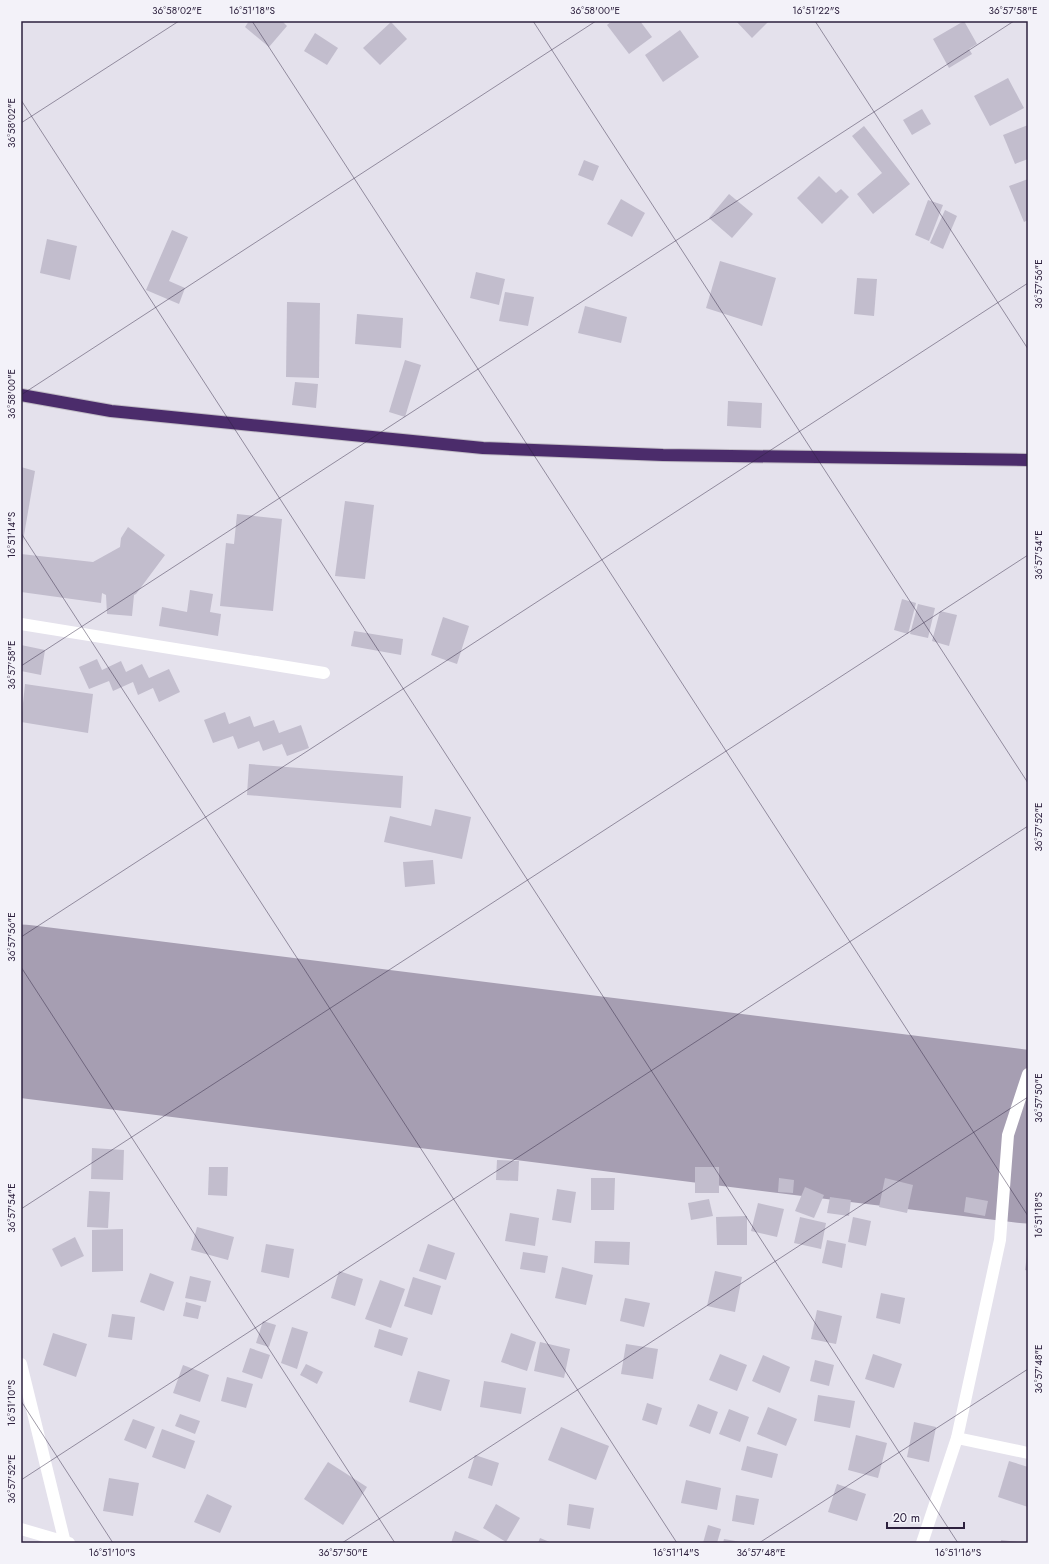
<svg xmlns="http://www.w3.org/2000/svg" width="1049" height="1564" font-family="Jost,sans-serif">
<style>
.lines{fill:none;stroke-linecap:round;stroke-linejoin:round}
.runway{stroke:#a69eb2;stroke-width:173}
.building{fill:#c2bdcd}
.highway-casing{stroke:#c0bcc5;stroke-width:14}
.minor{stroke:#fff;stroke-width:12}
.highway{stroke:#4b2c6b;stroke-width:12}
.ticks{fill:none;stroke:#2d213e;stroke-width:1;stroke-opacity:0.45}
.neatline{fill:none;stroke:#2d213e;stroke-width:1.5}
.ticks-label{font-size:10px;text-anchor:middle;fill:#2d213e}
</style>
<rect width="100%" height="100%" fill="#e4e1ec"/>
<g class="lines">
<!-- runway -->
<path class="runway" d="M21 1011 1028 1137"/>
</g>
<!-- building -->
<g class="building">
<path d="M249 21H282L287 26 269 47 245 27Z"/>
<path d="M612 21H640L652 37 629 54 607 25Z"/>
<path d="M736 21H769L752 38Z"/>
<path d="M964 21 977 44 969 49 972 54 949 68 933 39Z"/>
<path d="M391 22 407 39 380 65 363 48Z"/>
<path d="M680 30 699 57 663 82 645 55Z"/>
<path d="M315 33 338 48 327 65 304 51Z"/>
<path d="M1008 78 1024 108 990 126 974 96Z"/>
<path d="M922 109 931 124 912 135 903 120Z"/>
<path d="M1028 125V159L1015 164 1003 135Z"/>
<path d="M864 126 910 184 873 214 857 194 882 173 852 136Z"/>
<path d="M584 160 599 166 593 181 578 175Z"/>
<path d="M819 176 836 193 841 189 849 197 822 224 797 198Z"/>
<path d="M1028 179V220L1024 222 1009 186Z"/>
<path d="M729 194 753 214 732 238 709 218Z"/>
<path d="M621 199 645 213 632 237 607 224Z"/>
<path d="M928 200 943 205 929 241 915 235Z"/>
<path d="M945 210 957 216 943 249 930 243Z"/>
<path d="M172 230 188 237 169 281 185 288 179 304 146 290Z"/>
<path d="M47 239 77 246 70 280 40 273Z"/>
<path d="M720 261 776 278 762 326 706 308Z"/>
<path d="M476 272 505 279 499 305 470 298Z"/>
<path d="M857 278 877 279 874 316 854 314Z"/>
<path d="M505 292 534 297 528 326 499 321Z"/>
<path d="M287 302 320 303 319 378 286 377Z"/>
<path d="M585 306 627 317 621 343 578 333Z"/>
<path d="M357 314 403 318 401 348 355 344Z"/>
<path d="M405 360 421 365 405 417 389 412Z"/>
<path d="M295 382 318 384 316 408 292 405Z"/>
<path d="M728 401 762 403 761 428 727 426Z"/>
<path d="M21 467 35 471 22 547H21Z"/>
<path d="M345 501 374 505 365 579 335 576Z"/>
<path d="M237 514 282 519 273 611 220 606 226 543 234 544Z"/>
<path d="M128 527 165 555 136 594 134 595 132 616 107 614 106 595 102 593 101 603 21 592V554L93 562 120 547 121 538Z"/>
<path d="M190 590 213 594 210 612 221 614 218 636 159 626 162 607 187 612Z"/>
<path d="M902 599 916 603 908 634 894 630Z"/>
<path d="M918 604 935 608 928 638 910 634Z"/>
<path d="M940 611 957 615 949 646 932 641Z"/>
<path d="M443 617 469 626 457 664 431 655Z"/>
<path d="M354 631 403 639 401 655 351 646Z"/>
<path d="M21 645 45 650 41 675 21 671Z"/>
<path d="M97 659 102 670 121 661 126 672 142 664 149 678 169 669 180 692 159 702 153 688 138 695 133 682 113 691 109 681 89 689 79 667Z"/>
<path d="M25 684 93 694 88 733 21 722Z"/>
<path d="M225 712 229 724 250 716 254 727 274 720 279 733 301 725 309 748 287 756 282 744 263 751 259 741 238 749 233 736 213 743 204 720Z"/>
<path d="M249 764 403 776 401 808 247 795Z"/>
<path d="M435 809 471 817 462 859 384 842 390 816 431 826Z"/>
<path d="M433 860 435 884 405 887 403 862Z"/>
<path d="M92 1148 124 1150 123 1180 91 1179Z"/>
<path d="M497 1160 519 1161 518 1181 496 1180Z"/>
<path d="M209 1167H228L227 1196 208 1195Z"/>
<rect x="695" y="1167" width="24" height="26"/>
<path d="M591 1178H615L614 1210H591Z"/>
<path d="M779 1178 794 1180 793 1193 778 1192Z"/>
<path d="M885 1178 913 1185 907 1213 879 1207Z"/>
<path d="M805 1187 824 1195 814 1218 795 1211Z"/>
<path d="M557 1189 576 1192 571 1223 552 1220Z"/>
<path d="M89 1191 110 1192 108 1228 87 1227Z"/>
<path d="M830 1197 851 1200 849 1216 827 1213Z"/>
<path d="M966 1197 988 1201 985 1216 964 1212Z"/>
<path d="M709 1199 713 1216 691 1220 688 1203Z"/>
<path d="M758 1203 784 1209 777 1237 751 1231Z"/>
<path d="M510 1213 539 1218 535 1246 505 1241Z"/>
<path d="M747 1216V1245H717L716 1217Z"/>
<path d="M800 1217 826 1223 821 1249 794 1243Z"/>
<path d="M853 1217 871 1221 866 1246 848 1242Z"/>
<path d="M197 1227 234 1237 228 1260 191 1250Z"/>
<path d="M123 1229V1271L92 1272V1230Z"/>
<path d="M75 1237 84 1256 61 1267 52 1249Z"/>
<path d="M827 1240 846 1244 842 1268 822 1263Z"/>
<path d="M595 1241 630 1242 629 1265 594 1263Z"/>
<path d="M266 1244 294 1249 289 1278 261 1272Z"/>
<path d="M428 1244 455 1253 446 1280 419 1271Z"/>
<path d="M523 1252 548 1256 545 1273 520 1269Z"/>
<path d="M1027 1255H1028V1271L1025 1270Z"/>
<path d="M562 1267 593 1275 586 1305 555 1298Z"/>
<path d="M339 1271 363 1279 355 1306 331 1298Z"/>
<path d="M715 1271 742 1277 735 1312 707 1306Z"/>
<path d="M150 1273 174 1282 164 1311 140 1302Z"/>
<path d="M190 1276 211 1281 206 1302 185 1298Z"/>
<path d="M413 1277 441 1286 432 1315 404 1306Z"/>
<path d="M380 1280 405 1289 391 1328 365 1319Z"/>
<path d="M881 1293 905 1298 900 1324 876 1318Z"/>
<path d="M625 1298 650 1303 644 1327 620 1321Z"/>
<path d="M186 1302 201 1306 198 1319 183 1316Z"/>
<path d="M817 1310 842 1316 836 1344 811 1339Z"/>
<path d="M112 1314 135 1317 132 1340 108 1337Z"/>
<path d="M263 1321 276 1325 269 1347 256 1343Z"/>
<path d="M292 1327 308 1332 297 1369 281 1363Z"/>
<path d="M379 1329 408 1338 402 1356 374 1347Z"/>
<path d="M53 1333 87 1344 76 1377 43 1365Z"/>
<path d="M511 1333 536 1342 527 1371 501 1362Z"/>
<path d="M540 1342 570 1349 564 1378 534 1371Z"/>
<path d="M626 1344 658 1349 653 1379 621 1374Z"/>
<path d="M250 1348 270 1355 262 1379 242 1372Z"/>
<path d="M720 1354 747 1365 737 1391 709 1380Z"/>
<path d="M873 1354 902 1364 894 1388 865 1379Z"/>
<path d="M763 1355 790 1367 780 1393 752 1381Z"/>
<path d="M815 1360 834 1365 829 1386 810 1381Z"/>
<path d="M306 1364 323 1372 317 1384 300 1375Z"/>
<path d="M183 1365 209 1375 200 1402 173 1393Z"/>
<path d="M418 1371 450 1380 441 1411 409 1402Z"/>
<path d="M227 1377 253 1384 246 1408 221 1401Z"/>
<path d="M484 1381 526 1388 521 1414 480 1407Z"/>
<path d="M818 1395 855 1401 850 1428 814 1421Z"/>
<path d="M647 1403 662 1408 657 1425 642 1420Z"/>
<path d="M698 1404 718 1412 710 1434 689 1426Z"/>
<path d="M768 1407 797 1419 786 1446 757 1434Z"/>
<path d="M729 1409 749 1417 740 1442 719 1434Z"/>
<path d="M180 1414 200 1421 195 1434 175 1426Z"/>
<path d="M133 1419 155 1427 146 1449 124 1440Z"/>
<path d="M914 1422 936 1427 929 1462 907 1457Z"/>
<path d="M561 1427 609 1446 596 1480 548 1460Z"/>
<path d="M162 1429 195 1441 185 1469 152 1457Z"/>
<path d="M856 1435 887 1443 878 1478 848 1470Z"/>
<path d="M747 1446 778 1454 772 1478 741 1470Z"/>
<path d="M475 1455 499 1463 492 1486 468 1478Z"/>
<path d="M1009 1461 1028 1467V1507L998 1497Z"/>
<path d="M328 1462 367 1487 343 1525 304 1499Z"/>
<path d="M109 1478 139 1483 133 1516 103 1511Z"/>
<path d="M686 1480 721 1488 717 1510 681 1503Z"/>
<path d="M837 1484 866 1494 857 1521 828 1512Z"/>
<path d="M207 1494 232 1506 220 1533 194 1522Z"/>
<path d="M736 1495 759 1499 754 1525 732 1521Z"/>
<path d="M496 1504 520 1518 506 1542 483 1528Z"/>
<path d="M569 1504 594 1508 590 1529 567 1525Z"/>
<path d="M708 1525 721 1529 717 1543H703Z"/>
<path d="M455 1531 480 1541V1543H451Z"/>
<path d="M540 1538 552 1543H538Z"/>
<path d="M724 1539 741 1542V1543H723Z"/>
<path d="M1001 1540 1018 1542V1543H1001Z"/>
</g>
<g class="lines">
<!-- highway casing -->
<g class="highway-casing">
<path id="highway" d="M21 395 111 411 483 448 663 455 1028 460"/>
</g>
<!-- minor -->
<g class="minor">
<path d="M21 624 324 673"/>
<path d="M21 1364 65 1543"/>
<path d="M957 1438 1028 1453"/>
<path d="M21 1529 69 1543"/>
<path d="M922 1543 957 1438 1000 1240 1008 1135 1028 1074"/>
</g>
<!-- highway -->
<use href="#highway" class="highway"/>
</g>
<!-- ticks -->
<path class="ticks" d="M252 21 1028 1216M533 21 1028 783M815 21 1028 349M21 100 958 1543M21 123 179 21M21 395 596 21M21 533 677 1543M21 666 1014 21M21 937 1028 283M21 967 395 1543M21 1209 1028 555M21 1401 113 1543M21 1480 1028 826M342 1543 1028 1097M759 1543 1028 1369"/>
<!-- border -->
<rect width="1049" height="1564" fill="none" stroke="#f3f2f9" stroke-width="44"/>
<!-- scale -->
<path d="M887 1522v6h77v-6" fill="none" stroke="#2d213e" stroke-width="2"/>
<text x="893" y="1522" font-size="12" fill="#2d213e" stroke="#f3f2f9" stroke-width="3" paint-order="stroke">20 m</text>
<rect x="22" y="22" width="1005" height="1520" class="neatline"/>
<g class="ticks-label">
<text x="177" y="14">36°58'02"E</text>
<text x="252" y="14">16°51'18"S</text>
<text x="595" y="14">36°58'00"E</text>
<text x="816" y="14">16°51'22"S</text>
<text x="1013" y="14">36°57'58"E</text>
<text transform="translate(11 123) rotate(-90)" y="4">36°58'02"E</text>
<text transform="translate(1038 284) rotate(-90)" y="4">36°57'56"E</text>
<text transform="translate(11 394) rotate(-90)" y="4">36°58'00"E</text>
<text transform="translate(11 535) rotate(-90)" y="4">16°51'14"S</text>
<text transform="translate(1038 555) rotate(-90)" y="4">36°57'54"E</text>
<text transform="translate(11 665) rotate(-90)" y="4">36°57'58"E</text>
<text transform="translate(1038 827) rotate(-90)" y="4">36°57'52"E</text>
<text transform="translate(11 937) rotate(-90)" y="4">36°57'56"E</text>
<text transform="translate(1038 1098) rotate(-90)" y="4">36°57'50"E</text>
<text transform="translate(11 1208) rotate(-90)" y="4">36°57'54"E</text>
<text transform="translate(1038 1215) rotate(-90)" y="4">16°51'18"S</text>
<text transform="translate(1038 1369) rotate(-90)" y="4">36°57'48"E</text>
<text transform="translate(11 1403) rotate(-90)" y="4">16°51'10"S</text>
<text transform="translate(11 1479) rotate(-90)" y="4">36°57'52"E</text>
<text x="112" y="1556">16°51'10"S</text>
<text x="343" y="1556">36°57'50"E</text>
<text x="676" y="1556">16°51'14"S</text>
<text x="761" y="1556">36°57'48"E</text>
<text x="958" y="1556">16°51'16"S</text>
</g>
</svg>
